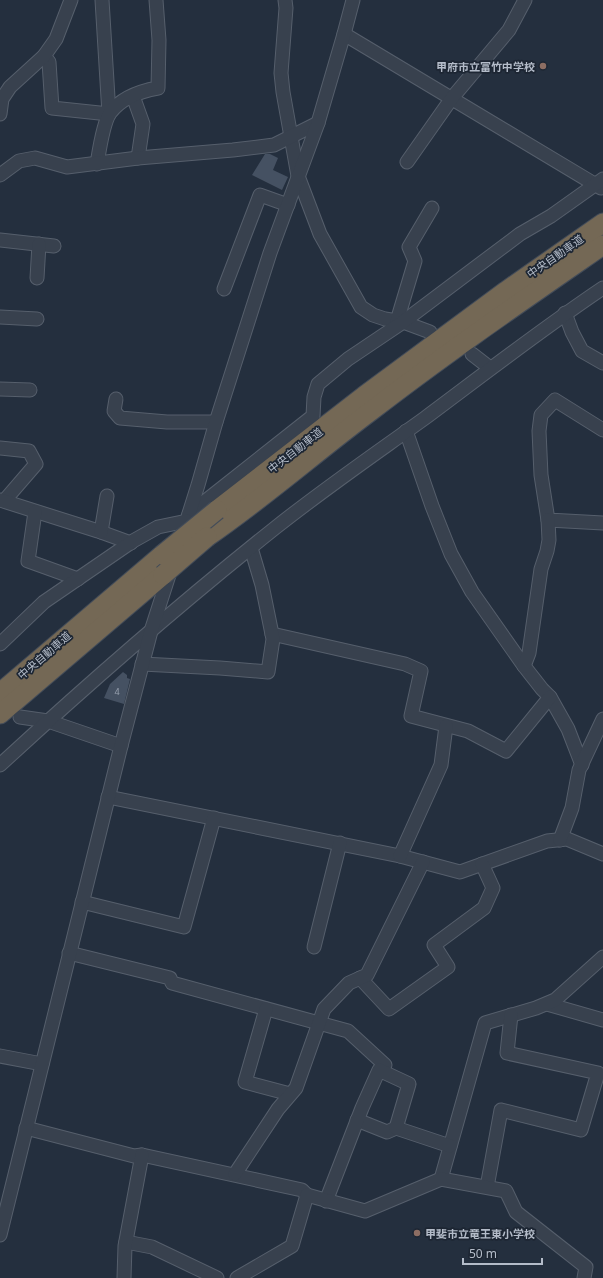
<svg xmlns="http://www.w3.org/2000/svg" width="603" height="1278" font-family="'Noto Sans','Noto Sans JP',sans-serif">
<style>
.building{fill:#455162}
.lines{fill:none;stroke-linecap:round;stroke-linejoin:round}
.minor-casing{stroke:#565f6c;stroke-width:15}
.highway-casing{stroke:#434c59;stroke-width:21}
.minor{stroke:#38414e;stroke-width:13}
.highway{stroke:#746855;stroke-width:19}
.highway-bridge-casing{stroke:#434c59;stroke-width:21;stroke-linecap:butt}
.highway-bridge{stroke:#746855;stroke-width:19}
.education-dot{fill:#8d6e63;stroke:#1d2633;stroke-width:1.5}
.labels{text-anchor:middle;dominant-baseline:central;stroke-width:3.5;stroke-linejoin:round;paint-order:stroke}
.number-label{font-size:9px;fill:#98a1af}
.poi-label{font-size:11px;font-weight:bold;fill:#b4bcc9;stroke:#1d2633;text-anchor:end}
.street-label{font-size:11px;fill:#b4bcc9;stroke:#1d2633}
</style>
<rect width="100%" height="100%" fill="#242f3e"/>
<!-- building -->
<g class="building">
<path d="M265 154H270L278 158 273 170 288 177 282 190 252 175Z"/>
<path d="M123 672 127 675V678L130 679 124 704 104 698 110 684Z"/>
</g>
<g class="lines">
<!-- minor casing -->
<g class="minor-casing">
<g id="minor">
<path d="M285 0 286 8 281 73 283 92 298 176 320 234 361 307 373 315 385 319 403 322 430 332"/>
<path d="M344 34 601 188"/>
<path d="M44 56 49 62 52 108 109 114 102 0"/>
<path d="M133 96 143 124 138 158"/>
<path d="M0 114 2 99 10 87 44 56 56 39 71 0"/>
<path d="M407 162 452 98 509 30 525 0"/>
<path d="M97 164C99 152 103 123 110 113 121 98 141 91 158 88L159 40 156 0"/>
<path d="M0 175 19 161 35 158 67 167 138 158 233 150 274 145 318 123"/>
<path d="M0 240 54 246"/>
<path d="M37 278 39 244"/>
<path d="M224 289 260 195 288 205"/>
<path d="M565 313 572 332 582 351 603 363"/>
<path d="M0 317 37 319"/>
<path d="M397 321 415 261 409 247 432 208"/>
<path d="M472 354 490 368"/>
<path d="M0 389 30 390"/>
<path d="M116 399 114 411 120 418 167 422H216"/>
<path d="M603 430 555 400 541 415 539 431 541 475 548 520 603 523"/>
<path d="M406 431 432 506 451 554 472 592 524 666 542 689 550 697 568 729 582 765"/>
<path d="M0 448 29 451 36 464 4 501"/>
<path d="M0 500 98 531 131 543"/>
<path d="M35 512 28 561 78 579"/>
<path d="M189 514 313 416 314 397 318 384 348 359 403 322 520 234 551 216 603 179"/>
<path d="M101 532 107 496"/>
<path d="M181 539 198 485 216 422 270 253 318 123 344 34 353 0"/>
<path d="M272 634 405 664 421 671 411 716 468 731 506 751 550 697"/>
<path d="M0 644 44 602 133 541 158 527 187 521"/>
<path d="M142 664 220 668 268 672 273 639 262 585 251 548"/>
<path d="M524 666 529 653 541 569 547 551 549 540 548 520"/>
<path d="M20 717 48 721 121 746"/>
<path d="M0 765C89 683 181 603 275 528 324 489 375 454 425 418 484 374 542 329 603 288"/>
<path d="M108 797 400 856 460 872 547 841 567 839 603 854"/>
<path d="M560 840 572 808 579 770 603 719"/>
<path d="M400 856 441 765 446 726"/>
<path d="M82 902 184 927 214 818"/>
<path d="M314 947 340 843"/>
<path d="M69 953 170 978 172 983 348 1031 385 1065"/>
<path d="M360 978 389 1009 448 967 434 945 484 908 493 888 482 864"/>
<path d="M547 1004 603 1020"/>
<path d="M266 1009 245 1082 290 1094"/>
<path d="M0 1056 42 1064"/>
<path d="M357 1120 387 1132 396 1128"/>
<path d="M26 1128 134 1156 142 1155 302 1190 307 1195"/>
<path d="M235 1174 278 1109 296 1088 324 1009 349 983 367 975 423 862"/>
<path d="M441 1179 485 1023 536 1008 555 1000 603 957"/>
<path d="M487 1187 501 1110 581 1130 598 1073 507 1053 511 1015"/>
<path d="M326 1201 362 1108 379 1070 409 1084 396 1128 450 1146"/>
<path d="M0 1235 121 746 151 631 171 569"/>
<path d="M126 1242 152 1247 217 1278"/>
<path d="M124 1278 125 1246 142 1155"/>
<path d="M237 1278 292 1246 307 1195 365 1211 441 1179 506 1191 516 1212 586 1267 584 1278"/>
</g>
</g>
<!-- highway casing -->
<g class="highway-casing">
<g id="highway">
<path d="M217 510 364 396 506 291 603 223"/>
<path d="M207 537C264 498 316 452 371 411 446 353 525 299 603 245"/>
<path d="M0 693 162 555"/>
<path d="M0 714 163 575"/>
</g>
</g>
<!-- minor -->
<use href="#minor" class="minor"/>
<!-- highway -->
<use href="#highway" class="highway"/>
<!-- highway-bridge casing -->
<g class="highway-bridge-casing">
<g id="highway-bridge">
<path d="M162 555 217 510"/>
<path d="M163 575 207 537"/>
</g>
</g>
<!-- highway-bridge -->
<use href="#highway-bridge" class="highway-bridge"/>
</g>
<!-- markers -->
<g class="education-dot">
<circle cx="543" cy="66" r="4"/>
<circle cx="417" cy="1233" r="4"/>
</g>
<g class="labels">
<!-- number labels -->
<g class="number-label">
<text x="117" y="691">4</text>
</g>
<!-- poi labels -->
<g class="poi-label">
<text x="535" y="66">甲府市立富竹中学校</text>
<text x="425" y="1233" text-anchor="start">甲斐市立竜王東小学校</text>
</g>
<!-- street labels -->
<g class="street-label">
<text transform="translate(555 256) rotate(-35)">中央自動車道</text>
<text transform="translate(295 450) rotate(-38)">中央自動車道</text>
<text transform="translate(44 655) rotate(-41)">中央自動車道</text>
</g>
</g>
<!-- scale -->
<path d="M463 1258v6h79v-6" fill="none" stroke="#b4bcc9" stroke-width="2"/>
<text x="469" y="1258" font-size="12" fill="#b4bcc9" stroke="#1d2633" stroke-width="3" paint-order="stroke">50 m</text>
</svg>
